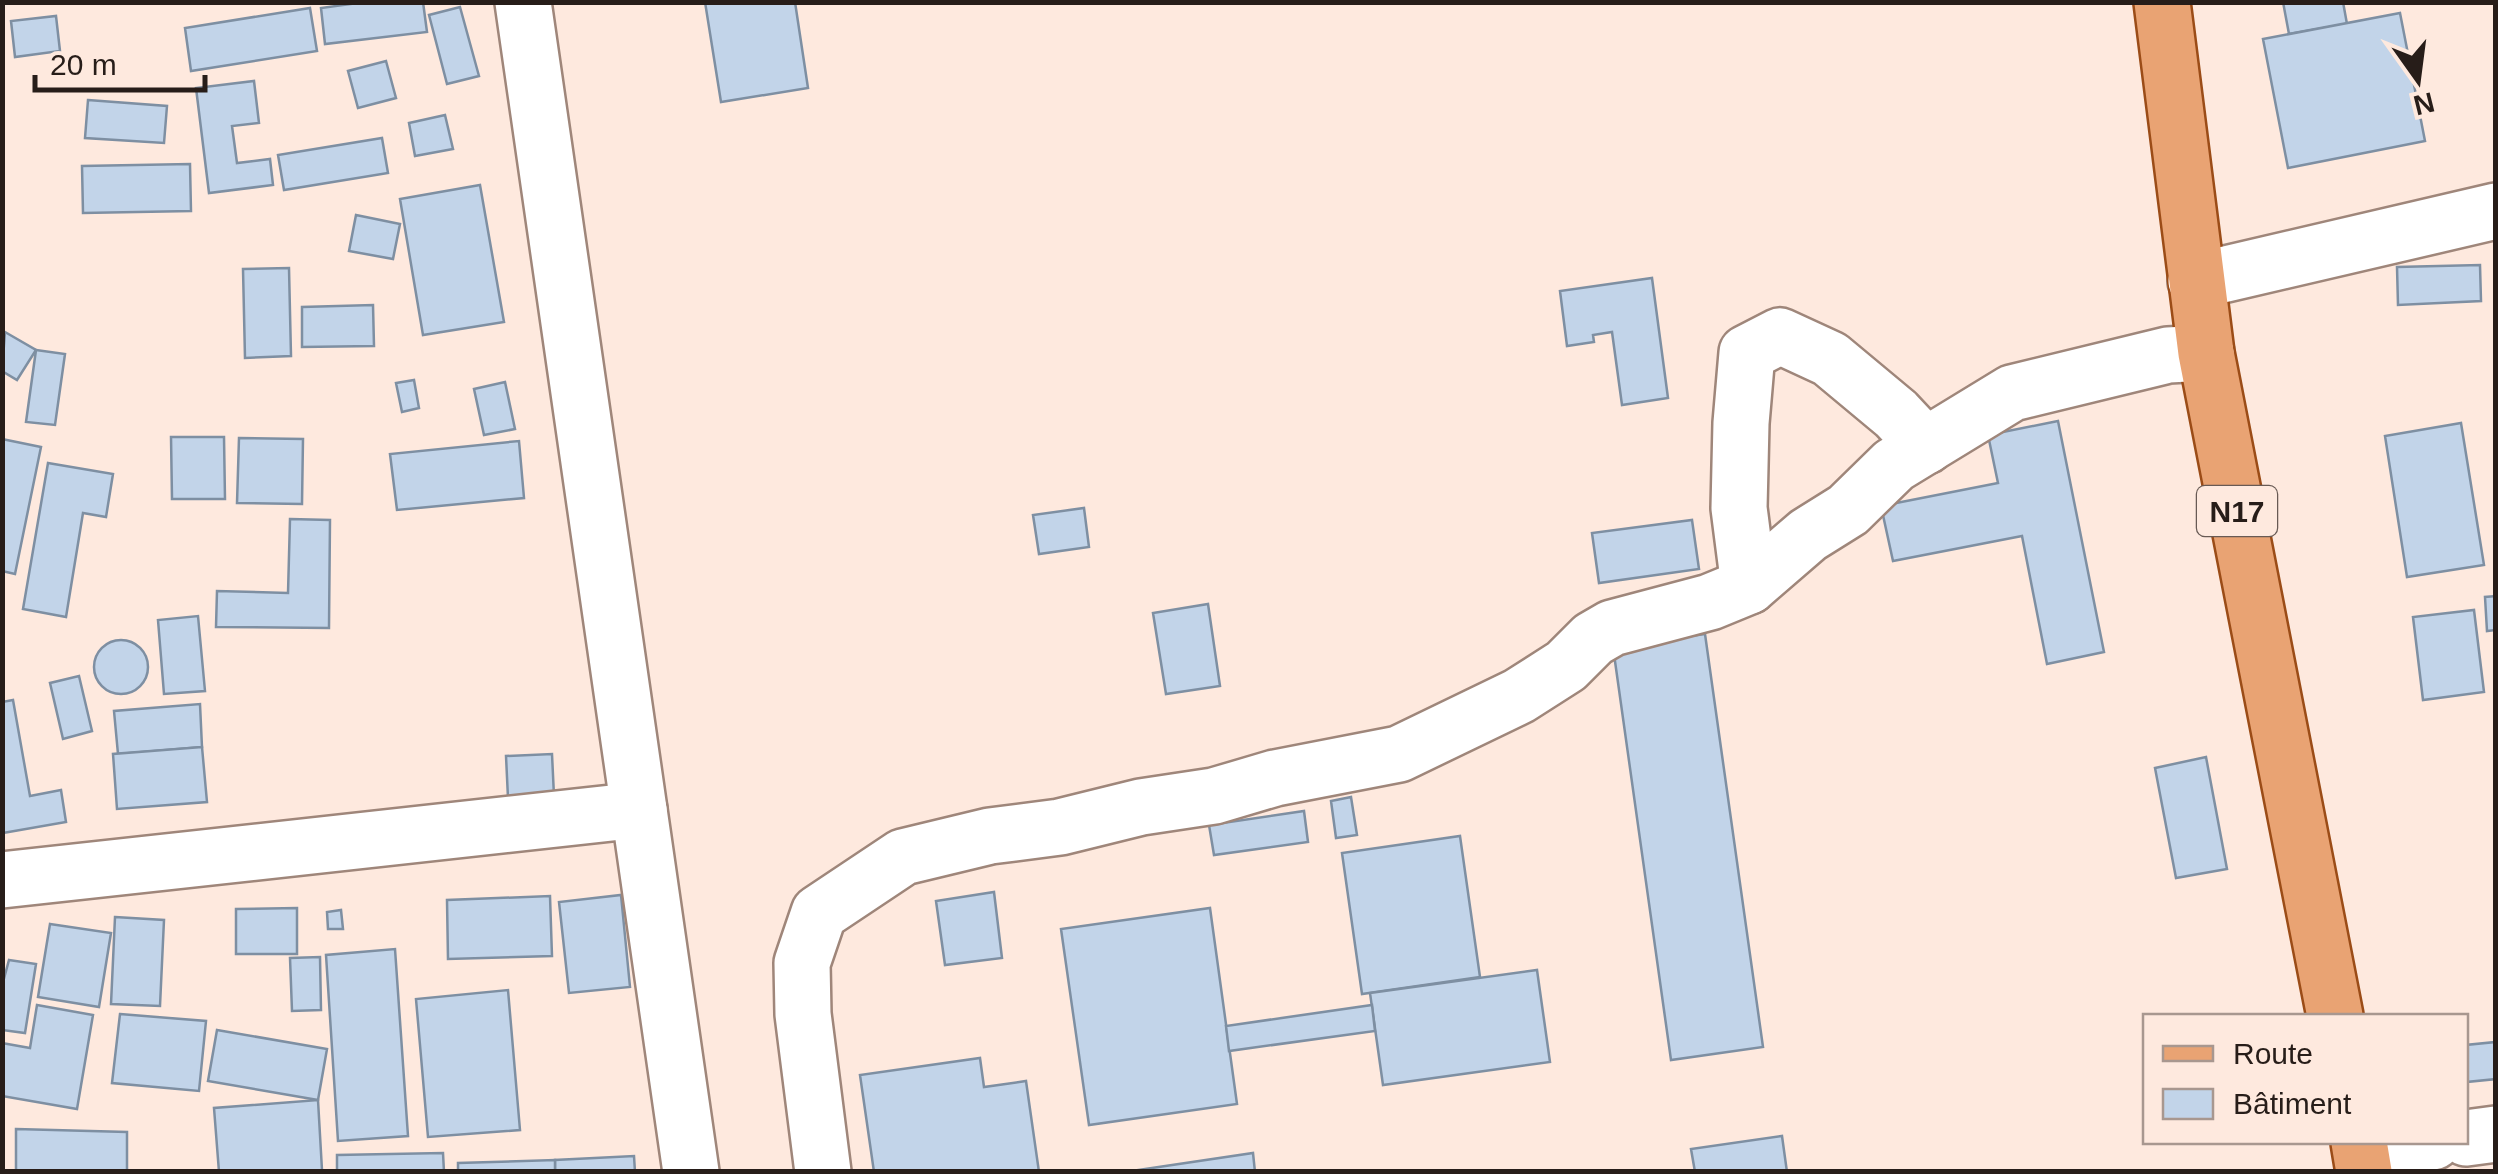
<svg xmlns="http://www.w3.org/2000/svg" width="2498" height="1174" font-family="Arial,sans-serif">
<style>
.building{fill:#c2d4e9;stroke:#7e8fa2;stroke-width:2.5}
.lines{fill:none;stroke-linecap:round;stroke-linejoin:round}
.minor-casing{stroke:#9f867a;stroke-width:60}
.major-casing{stroke:#9b4c17;stroke-width:60}
.minor{stroke:#fff;stroke-width:55}
.major{stroke:#e9a373;stroke-width:55}
.labels{text-anchor:middle;dominant-baseline:central;stroke-width:8;stroke-linejoin:round;paint-order:stroke}
.shield{fill:#fee9de;stroke:#685a54;stroke-width:2.5}
.shield-label{font-size:30px;font-weight:bold;fill:#271d19}
</style>
<rect width="100%" height="100%" fill="#fee9de"/>
<!-- building -->
<g class="building">
<path d="M365 2H423L427 32 325 44 321 8Z"/>
<path d="M705 2H795L808 88 721 102Z"/>
<path d="M2283 2H2343L2347 24 2289 34Z"/>
<path d="M460 7 479 76 447 84 429 15Z"/>
<path d="M310 8 317 51 191 71 185 28Z"/>
<path d="M2400 13 2425 141 2288 168 2263 39Z"/>
<path d="M56 16 60 51 15 57 11 21Z"/>
<path d="M386 61 396 98 358 108 348 71Z"/>
<path d="M254 81 259 123 232 126 237 163 270 159 273 185 209 193 196 88Z"/>
<path d="M88 100 167 106 164 143 85 138Z"/>
<path d="M445 115 453 149 415 156 409 123Z"/>
<path d="M382 138 388 173 284 190 278 155Z"/>
<path d="M190 164 191 211 83 213 82 166Z"/>
<path d="M480 185 504 322 423 335 400 199Z"/>
<path d="M356 215 400 224 393 259 349 251Z"/>
<path d="M2480 265 2481 301 2398 305 2397 267Z"/>
<path d="M289 268 291 356 245 358 243 269Z"/>
<path d="M1652 278 1668 398 1622 405 1612 332 1593 335 1594 342 1567 346 1560 291Z"/>
<path d="M373 305 374 346 302 347V307Z"/>
<path d="M5 332 36 350 17 380 2 371Z"/>
<path d="M36 350 65 354 55 425 26 422Z"/>
<path d="M414 380 419 408 402 412 396 383Z"/>
<path d="M505 382 515 429 484 435 474 389Z"/>
<path d="M2058 421 2104 652 2047 664 2022 536 1893 561 1881 506 1998 483 1988 435Z"/>
<path d="M2461 423 2484 565 2407 577 2385 436Z"/>
<path d="M171 437H224L225 499H172Z"/>
<path d="M239 438 303 439 302 504 237 503Z"/>
<path d="M2 439 41 447 15 574 2 571Z"/>
<path d="M519 441 524 498 397 510 390 454Z"/>
<path d="M48 463 113 474 106 517 83 513 66 617 23 609Z"/>
<path d="M1084 508 1089 547 1039 554 1033 515Z"/>
<path d="M290 519 330 520 329 628 216 627 217 591 288 593Z"/>
<path d="M1692 520 1699 569 1599 583 1592 533Z"/>
<path d="M2496 596V630L2487 631 2485 597Z"/>
<path d="M1208 604 1220 686 1166 694 1153 613Z"/>
<path d="M2474 610 2484 692 2423 700 2413 617Z"/>
<path d="M198 616 205 691 164 694 158 620Z"/>
<path d="M1705 634 1763 1047 1671 1060 1613 647Z"/>
<circle cx="121" cy="667" r="27"/>
<path d="M79 676 92 731 63 739 50 683Z"/>
<path d="M13 700 30 796 61 790 66 822 3 833 2 702Z"/>
<path d="M200 704 202 747 118 754 114 711Z"/>
<path d="M202 747 207 802 117 809 113 754Z"/>
<path d="M552 754 554 796 508 798 506 756Z"/>
<path d="M2206 757 2227 869 2176 878 2155 768Z"/>
<path d="M1351 797 1357 835 1336 838 1331 801Z"/>
<path d="M1304 811 1308 842 1214 855 1209 825Z"/>
<path d="M1460 836 1480 977 1362 994 1342 853Z"/>
<path d="M994 892 1002 958 945 965 936 901Z"/>
<path d="M621 895 630 987 569 993 559 902Z"/>
<path d="M550 896 552 956 448 959 447 900Z"/>
<path d="M297 908V954H236V909Z"/>
<path d="M1210 908 1237 1104 1089 1125 1061 929Z"/>
<path d="M341 910 343 929H328L327 912Z"/>
<path d="M115 917 164 920 160 1006 111 1004Z"/>
<path d="M50 924 111 933 99 1007 38 997Z"/>
<path d="M395 949 408 1136 338 1141 326 955Z"/>
<path d="M320 957 321 1010 292 1011 290 958Z"/>
<path d="M9 960 36 964 25 1033 2 1030V986Z"/>
<path d="M1537 970 1550 1062 1383 1085 1370 993Z"/>
<path d="M508 990 520 1130 428 1137 416 999Z"/>
<path d="M37 1005 93 1015 77 1109 2 1096V1043L30 1048Z"/>
<path d="M1372 1005 1375 1031 1229 1051 1226 1026Z"/>
<path d="M120 1014 206 1021 199 1091 112 1083Z"/>
<path d="M217 1030 327 1049 318 1100 208 1081Z"/>
<path d="M2496 1042V1079L2466 1082V1045Z"/>
<path d="M980 1058 984 1087 1026 1081 1039 1172H874L860 1075Z"/>
<path d="M318 1100 322 1170 219 1172 214 1108Z"/>
<path d="M16 1129 127 1132V1172H16Z"/>
<path d="M1782 1136 1787 1172H1695L1691 1149Z"/>
<path d="M443 1153 444 1172H337V1155Z"/>
<path d="M1253 1153 1255 1172H1125Z"/>
<path d="M634 1156 635 1172H555V1160Z"/>
<path d="M555 1160V1172H458V1163Z"/>
</g>
<g class="lines">
<!-- minor casing -->
<g class="minor-casing">
<g id="minor">
<path d="M523 2 691 1172"/>
<path d="M2196 281 2496 211"/>
<path d="M1749 586 1739 508 1741 423 1747 353 1780 336 1830 359 1896 414 1926 446"/>
<path d="M2 880 639 810"/>
<path d="M2466 1138 2496 1134"/>
<path d="M2361 1150 2433 1142"/>
<path d="M823 1172 803 1014 802 963 819 913 903 857 990 836 1060 827 1141 807 1214 796 1275 778 1399 754 1519 696 1566 666 1593 639 1612 628 1710 602 1749 586 1808 535 1848 510 1894 465 2012 393 2168 355 2206 353"/>
</g>
</g>
<!-- major casing -->
<g class="major-casing">
<g id="major">
<path d="M2162 2 2206 353 2335 1016"/>
<path d="M2359 1142 2364 1172"/>
</g>
</g>
<!-- minor -->
<use href="#minor" class="minor"/>
<!-- major -->
<use href="#major" class="major"/>
</g>
<g class="labels">
<!-- shield labels -->
<rect class="shield" x="2197" y="486" width="80" height="50" rx="8"/>
<g class="shield-label">
<text x="2237" y="511">N17</text>
</g>
</g>
<!-- border -->
<rect width="2498" height="1174" fill="none" stroke="#271d19" stroke-width="10"/>
<!-- legend -->
<rect x="2143" y="1014" width="325" height="130" fill="#fee9de" stroke="#a8978f" stroke-width="2.5"/>
<rect x="2163" y="1046" width="50" height="15" fill="#e9a373" stroke="#a8978f" stroke-width="2.5"/>
<text x="2233" y="1064" font-size="30" fill="#271d19">Route</text>
<rect x="2163" y="1089" width="50" height="30" fill="#c2d4e9" stroke="#a8978f" stroke-width="2.5"/>
<text x="2233" y="1114" font-size="30" fill="#271d19">Bâtiment</text>
<!-- north arrow -->
<g transform="translate(2418 80) rotate(166)" stroke="#fee9de" stroke-width="8" paint-order="stroke">
<path d="M0-8L18 38L0 25L-18 38Z" fill="#271d19"/>
<text y="-15" font-size="28" font-weight="bold" text-anchor="middle" fill="#271d19">N</text>
</g>
<!-- scale -->
<path d="M35 75v15h170v-15" fill="none" stroke="#271d19" stroke-width="5"/>
<text x="50" y="75" font-size="30" fill="#271d19" stroke="#fee9de" stroke-width="8" paint-order="stroke">20 m</text>
</svg>
